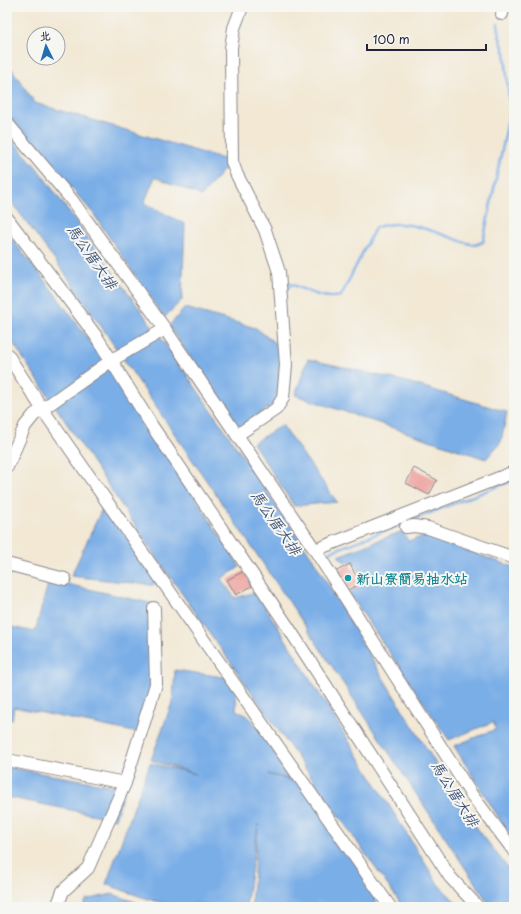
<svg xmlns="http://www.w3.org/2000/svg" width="521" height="914" font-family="'Playpen Sans','LXGW WenKai TC',sans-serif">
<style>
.water{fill:#7aaee7;stroke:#4e6891}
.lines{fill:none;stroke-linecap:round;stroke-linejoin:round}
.stream{stroke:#7aaee7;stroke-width:2.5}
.building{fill:#ed9b98}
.minor-casing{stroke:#8a8588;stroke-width:14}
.minor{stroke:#fff;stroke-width:12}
.culture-dot{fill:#0f9aa8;stroke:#f6f6f2;stroke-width:1.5}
.labels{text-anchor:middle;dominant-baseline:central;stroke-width:4;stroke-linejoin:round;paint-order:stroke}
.culture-label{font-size:14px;font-weight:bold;fill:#0d838f;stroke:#f6f6f2;text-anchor:start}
.water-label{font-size:15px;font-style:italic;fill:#415377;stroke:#f6f6f2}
</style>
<rect width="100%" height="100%" fill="#f6f6f2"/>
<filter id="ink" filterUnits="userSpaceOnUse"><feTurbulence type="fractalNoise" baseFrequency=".025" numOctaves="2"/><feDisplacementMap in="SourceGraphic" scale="8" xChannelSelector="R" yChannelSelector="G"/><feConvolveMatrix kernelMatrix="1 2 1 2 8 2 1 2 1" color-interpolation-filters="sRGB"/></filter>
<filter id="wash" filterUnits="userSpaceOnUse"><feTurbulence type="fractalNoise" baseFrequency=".012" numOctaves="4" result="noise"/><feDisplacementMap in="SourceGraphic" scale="16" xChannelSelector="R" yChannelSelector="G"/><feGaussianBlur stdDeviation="0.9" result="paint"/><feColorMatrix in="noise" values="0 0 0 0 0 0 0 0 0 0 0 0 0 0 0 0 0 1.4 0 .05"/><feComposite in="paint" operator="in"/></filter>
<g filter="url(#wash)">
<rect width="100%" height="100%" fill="#f2e8d4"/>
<!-- water -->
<g class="water">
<path d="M7 62 35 103 227 160 225 168 202 196 155 177 144 203 185 224 182 300 164 318 93 213 7 114Z"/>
<path d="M7 134 37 168 174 356 313 559 380 673 470 819 514 876V907H491L292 606 66 275 7 196Z"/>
<path d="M7 233C93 338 166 452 240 567L221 579 235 598 256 592 438 884 461 907H403L154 554 7 334Z"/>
<path d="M185 308 256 328 285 351 283 398 238 428 169 326Z"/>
<path d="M308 359 407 382 507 412 501 442 486 459 295 395Z"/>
<path d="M282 425 337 502 294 506 253 443Z"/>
<path d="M106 500 168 587 71 576Z"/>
<path d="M403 531 408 541 425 536 514 567V842L454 746 496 729 493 722 449 740 349 593 367 582 353 561 346 563 338 556Z"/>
<path d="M49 580 154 604 158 685 143 734 14 707 12 720 7 719V626L35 632Z"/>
<path d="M175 670 230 678 237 689 236 710 248 716 302 782 268 774 302 784 375 891 377 907H251L258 824 246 907H215L197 903C181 914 125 891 106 884L150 763 196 774 151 760 173 700Z"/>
<path d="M7 767 125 788 115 819 7 797Z"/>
<path d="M112 894 150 907H83L86 900Z"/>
</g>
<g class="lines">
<!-- stream -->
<g class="stream">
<path d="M285 292 291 284C307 291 323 300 341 296L375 228C405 216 438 234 467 243L475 245 483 242 510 111 505 53 500 39 498 24"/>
<path d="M325 554 514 480"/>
</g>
</g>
<g id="blocks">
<!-- building -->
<g class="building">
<path d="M414 468 437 480 429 495 406 483Z"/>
<path d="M350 564 360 584 346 591 335 572Z"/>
<path d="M244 571 252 586 236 595 227 580Z"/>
</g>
</g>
</g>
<g filter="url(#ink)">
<use href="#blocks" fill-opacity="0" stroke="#8a8588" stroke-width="1"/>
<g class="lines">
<!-- minor casing -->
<g class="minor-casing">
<g id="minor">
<path d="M502 14 503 7"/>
<path d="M7 123 71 199 165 329 315 550 471 794 514 851"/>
<path d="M7 218 96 336 152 426 288 627 450 877 478 907"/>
<path d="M7 354 43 410 390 907"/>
<path d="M237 435 276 409 283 398 286 365 279 272 265 230 237 175 232 162 231 48 234 28 242 7"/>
<path d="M7 467 25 426 34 415 112 360 165 329"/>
<path d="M406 527 414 526 428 528 514 558"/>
<path d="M315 550 514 472"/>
<path d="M7 564 65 579"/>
<path d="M7 760 125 783"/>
<path d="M57 907 63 891 88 868 125 783 156 684 154 608"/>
</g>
</g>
<!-- minor -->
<use href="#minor" class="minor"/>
</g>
</g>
<!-- markers -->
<circle class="culture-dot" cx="348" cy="578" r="4"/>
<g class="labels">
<!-- culture labels -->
<g class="culture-label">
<text x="356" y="578">新山寮簡易抽水站</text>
</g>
<!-- water labels -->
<g class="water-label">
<text transform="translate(93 256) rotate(55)">馬公厝大排</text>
<text transform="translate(277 522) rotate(55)">馬公厝大排</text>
<text transform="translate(456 793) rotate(58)">馬公厝大排</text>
</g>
</g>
<!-- margin -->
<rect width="521" height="914" fill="none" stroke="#f6f6f2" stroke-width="24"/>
<!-- north arrow -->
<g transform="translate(46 46) rotate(355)"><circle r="19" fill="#f6f6f2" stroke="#a1a1a9"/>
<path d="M0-3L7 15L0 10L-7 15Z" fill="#1f6fb2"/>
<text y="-6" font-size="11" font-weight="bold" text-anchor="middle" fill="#22223b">北</text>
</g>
<!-- scale -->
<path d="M367 44v6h119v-6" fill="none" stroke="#22223b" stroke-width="2"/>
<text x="373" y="44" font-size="12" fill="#22223b" stroke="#f6f6f2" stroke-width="3" paint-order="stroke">100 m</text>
</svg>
